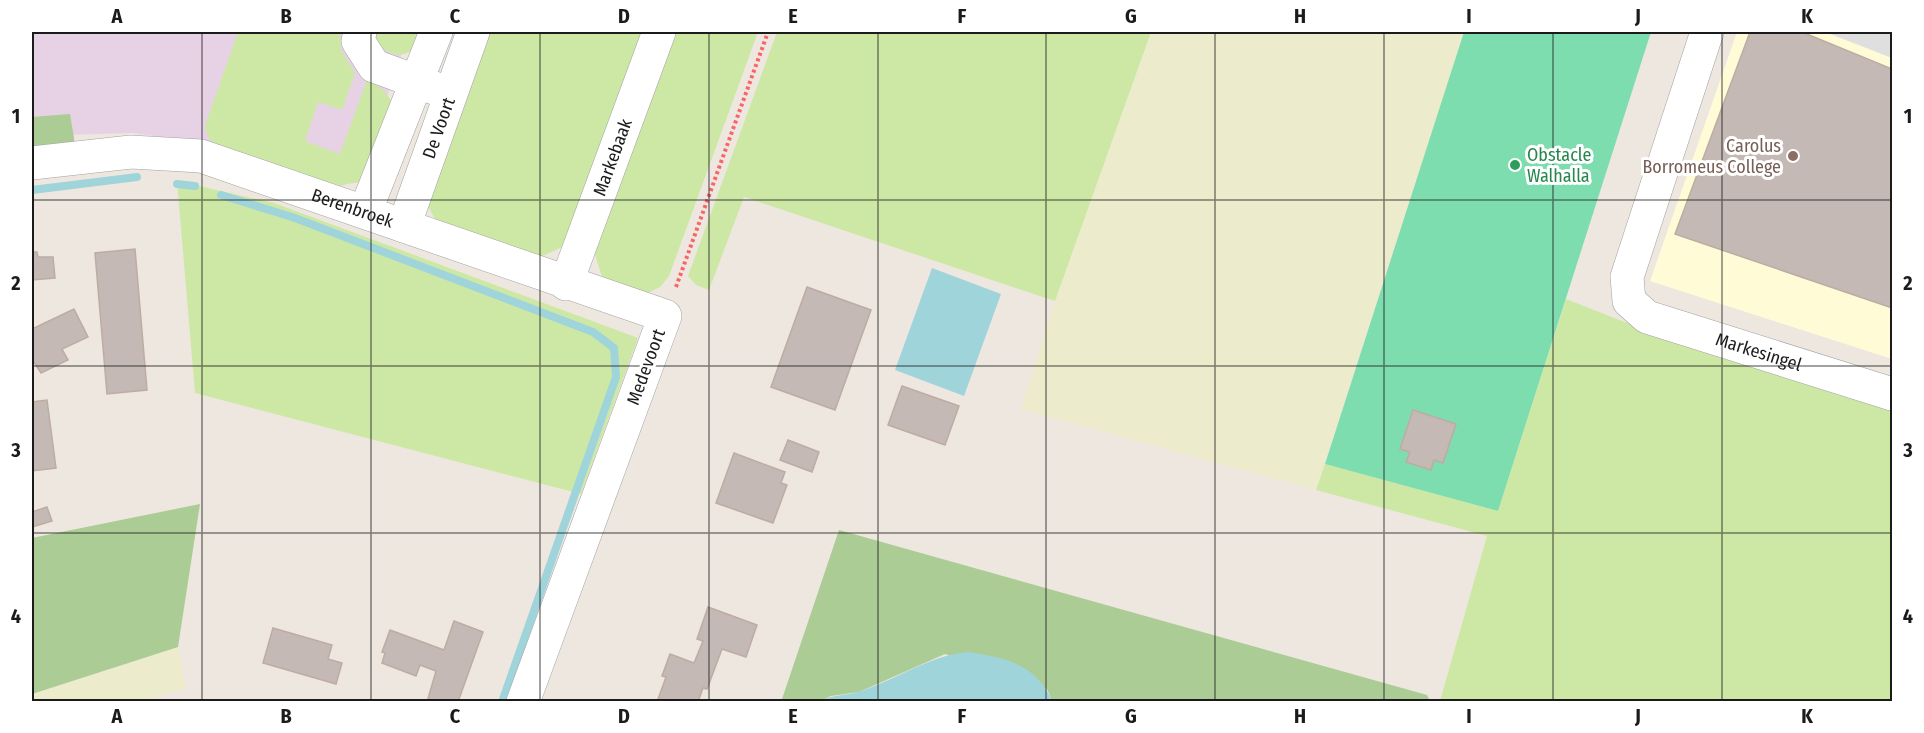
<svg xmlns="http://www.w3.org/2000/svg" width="1924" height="733" font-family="'Fira Sans Condensed',sans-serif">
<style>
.industrial{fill:#e6d2e4}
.education{fill:#fffbd7}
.farmland{fill:#ecebcb}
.grass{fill:#cde8a5}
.forest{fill:#abcc94}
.pitch{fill:#7dddae}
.parking{fill:#dfdfdf}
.water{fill:#a0d4db}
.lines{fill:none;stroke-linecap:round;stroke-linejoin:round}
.stream{stroke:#a0d4db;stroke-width:8}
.building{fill:#c4b9b4;stroke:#beaca3;stroke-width:1.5}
.minor-casing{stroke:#a2a2a2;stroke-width:34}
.path{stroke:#f96465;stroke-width:4;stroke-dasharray:3 3;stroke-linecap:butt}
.minor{stroke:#fff;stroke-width:33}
.grid{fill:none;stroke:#1b1b1b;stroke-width:1.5;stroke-opacity:0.55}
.education-dot{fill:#8d6e63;stroke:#fff;stroke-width:2}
.leisure-dot{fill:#2e9e5b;stroke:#fff;stroke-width:2}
.labels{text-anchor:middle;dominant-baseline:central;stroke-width:6;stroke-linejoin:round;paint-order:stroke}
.street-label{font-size:18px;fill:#1b1b1b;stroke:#fff}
.education-label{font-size:18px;fill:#785e54;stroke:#fff;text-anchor:end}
.leisure-label{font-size:18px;fill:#27864d;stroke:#fff;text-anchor:start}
.neatline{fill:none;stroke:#1b1b1b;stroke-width:2}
.grid-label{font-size:20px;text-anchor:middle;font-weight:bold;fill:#1b1b1b}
</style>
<rect width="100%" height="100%" fill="#ede7e0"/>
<!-- industrial -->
<path class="industrial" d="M32 32H409L359 179 337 188 213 145 133 133 64 135 32 139Z"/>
<!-- education -->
<path class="education" d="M1737 32H1892V359L1650 281Z"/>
<!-- farmland -->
<g class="farmland">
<path d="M1151 32H1464L1316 490 1021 409 1055 301Z"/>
<path d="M178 647 185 688 142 702 32 701V694Z"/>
</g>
<!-- grass -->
<g class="grass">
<path d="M238 32H340L341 50 355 73 342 110 318 102 305 141 340 154 367 80C381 87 390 94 394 109L361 182 334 186 211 143 205 128 207 120Z"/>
<path d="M374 32H426C421 38 417 48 411 51 395 61 376 48 374 32Z"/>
<path d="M480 32H646L562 247 530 262 435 219 426 203Z"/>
<path d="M674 32H758L669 276 660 287 643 295 602 277 594 251Z"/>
<path d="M777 32H1151L1055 301 744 197 709 290 696 285 688 276Z"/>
<path d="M177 181 274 203 638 338 581 494 195 393Z"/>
<path d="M1566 299 1622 321 1892 408V701H1440L1487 536 1316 490 1325 464 1498 511Z"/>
</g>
<!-- forest -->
<g class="forest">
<path d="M70 114 75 144 32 150V117Z"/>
<path d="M200 504 178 647 32 694V538Z"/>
<path d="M839 530 1427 695 1430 701H1052L1047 689 945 654 859 692 831 696 820 701 781 702Z"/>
</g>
<!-- pitch -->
<path class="pitch" d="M1464 32H1651L1498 511 1325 464Z"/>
<!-- parking -->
<path class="parking" d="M1825 32H1892V58Z"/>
<!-- water -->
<g class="water">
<path d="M932 268 1001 294 964 396 895 370Z"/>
<path d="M967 652C1004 657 1036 664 1052 701H820C834 694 847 696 861 691 897 679 929 656 967 652Z"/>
</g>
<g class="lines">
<!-- stream -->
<g class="stream">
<path d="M177 184 195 186"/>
<path d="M32 190 137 177"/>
<path d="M221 195 295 218 593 332 614 348 616 377 502 702"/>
</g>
</g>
<!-- building -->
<g class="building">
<path d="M1750 32H1802L1892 69V308L1675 234Z"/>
<path d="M135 249 147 390 107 394 95 253Z"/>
<path d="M32 252H37L38 257H53L55 278 32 280Z"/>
<path d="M807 287 871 310 835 410 771 387Z"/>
<path d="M74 309 88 337 62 349 68 360 41 373 32 359V329Z"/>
<path d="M902 386 959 406 945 445 888 425Z"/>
<path d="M47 400 56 468 32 471V402Z"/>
<path d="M1413 410 1456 424 1443 463 1434 460 1431 470 1406 462 1410 452 1400 449Z"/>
<path d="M788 440 819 452 812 472 780 460Z"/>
<path d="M734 453 785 472 781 483 787 485 773 523 716 503Z"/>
<path d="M47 507 52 521 32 527V512Z"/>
<path d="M708 607 757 625 746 657 722 649 707 689 703 688 698 702H657L666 677 662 676 670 654 694 663 703 641 697 639Z"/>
<path d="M454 621 483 632 458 702H427L436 671 420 665 416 676 382 663 385 653 382 652 390 630 444 650Z"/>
<path d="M273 628 332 645 328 659 342 663 336 684 263 663Z"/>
</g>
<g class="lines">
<!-- minor casing -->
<g class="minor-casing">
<g id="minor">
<path d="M360 32 358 41 374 66 437 89"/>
<path id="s1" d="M1707 32 1627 277 1629 301 1647 317 1892 394"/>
<path id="s2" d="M32 163 131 152 201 156 665 316 523 702"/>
<path d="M365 212 436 32"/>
<path id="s3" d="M404 226 473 32"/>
<path id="s4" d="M566 284 659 32"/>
</g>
</g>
<!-- path -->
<path class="path" d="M676 287 768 32"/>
<!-- minor -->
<use href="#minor" class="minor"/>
</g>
<!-- grid -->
<path class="grid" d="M202 32V702M371 32V702M540 32V702M709 32V702M878 32V702M1046 32V702M1215 32V702M1384 32V702M1553 32V702M1722 32V702M32 200H1892M32 366H1892M32 533H1892"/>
<!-- markers -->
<circle class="education-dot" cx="1793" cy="156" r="6"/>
<circle class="leisure-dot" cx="1515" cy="165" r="6"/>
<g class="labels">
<!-- street labels -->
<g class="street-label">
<text stroke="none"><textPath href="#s3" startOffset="104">De Voort</textPath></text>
<text stroke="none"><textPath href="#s4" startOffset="135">Markebaak</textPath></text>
<text stroke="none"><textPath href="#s2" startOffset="330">Berenbroek</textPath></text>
<text stroke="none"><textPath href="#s1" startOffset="423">Markesingel</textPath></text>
<text transform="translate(646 367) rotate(-70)">Medevoort</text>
</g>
<!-- education labels -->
<g class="education-label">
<text x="1781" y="146">Carolus<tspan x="1781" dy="21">Borromeus College</tspan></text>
</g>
<!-- leisure labels -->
<g class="leisure-label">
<text x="1527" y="155">Obstacle<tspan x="1527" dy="21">Walhalla</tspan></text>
</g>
</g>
<!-- border -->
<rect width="1924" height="733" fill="none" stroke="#ffffff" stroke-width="66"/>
<rect x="33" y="33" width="1858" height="667" class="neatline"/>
<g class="grid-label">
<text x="117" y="23">A</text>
<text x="286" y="23">B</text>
<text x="455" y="23">C</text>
<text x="624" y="23">D</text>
<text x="793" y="23">E</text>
<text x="962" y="23">F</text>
<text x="1131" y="23">G</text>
<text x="1300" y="23">H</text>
<text x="1469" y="23">I</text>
<text x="1638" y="23">J</text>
<text x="1807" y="23">K</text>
<text x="16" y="123">1</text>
<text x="1908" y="123">1</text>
<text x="16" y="290">2</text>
<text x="1908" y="290">2</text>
<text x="16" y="457">3</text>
<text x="1908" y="457">3</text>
<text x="16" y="623">4</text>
<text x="1908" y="623">4</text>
<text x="117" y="723">A</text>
<text x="286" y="723">B</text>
<text x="455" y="723">C</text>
<text x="624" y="723">D</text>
<text x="793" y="723">E</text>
<text x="962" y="723">F</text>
<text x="1131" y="723">G</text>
<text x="1300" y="723">H</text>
<text x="1469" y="723">I</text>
<text x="1638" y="723">J</text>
<text x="1807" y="723">K</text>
</g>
</svg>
